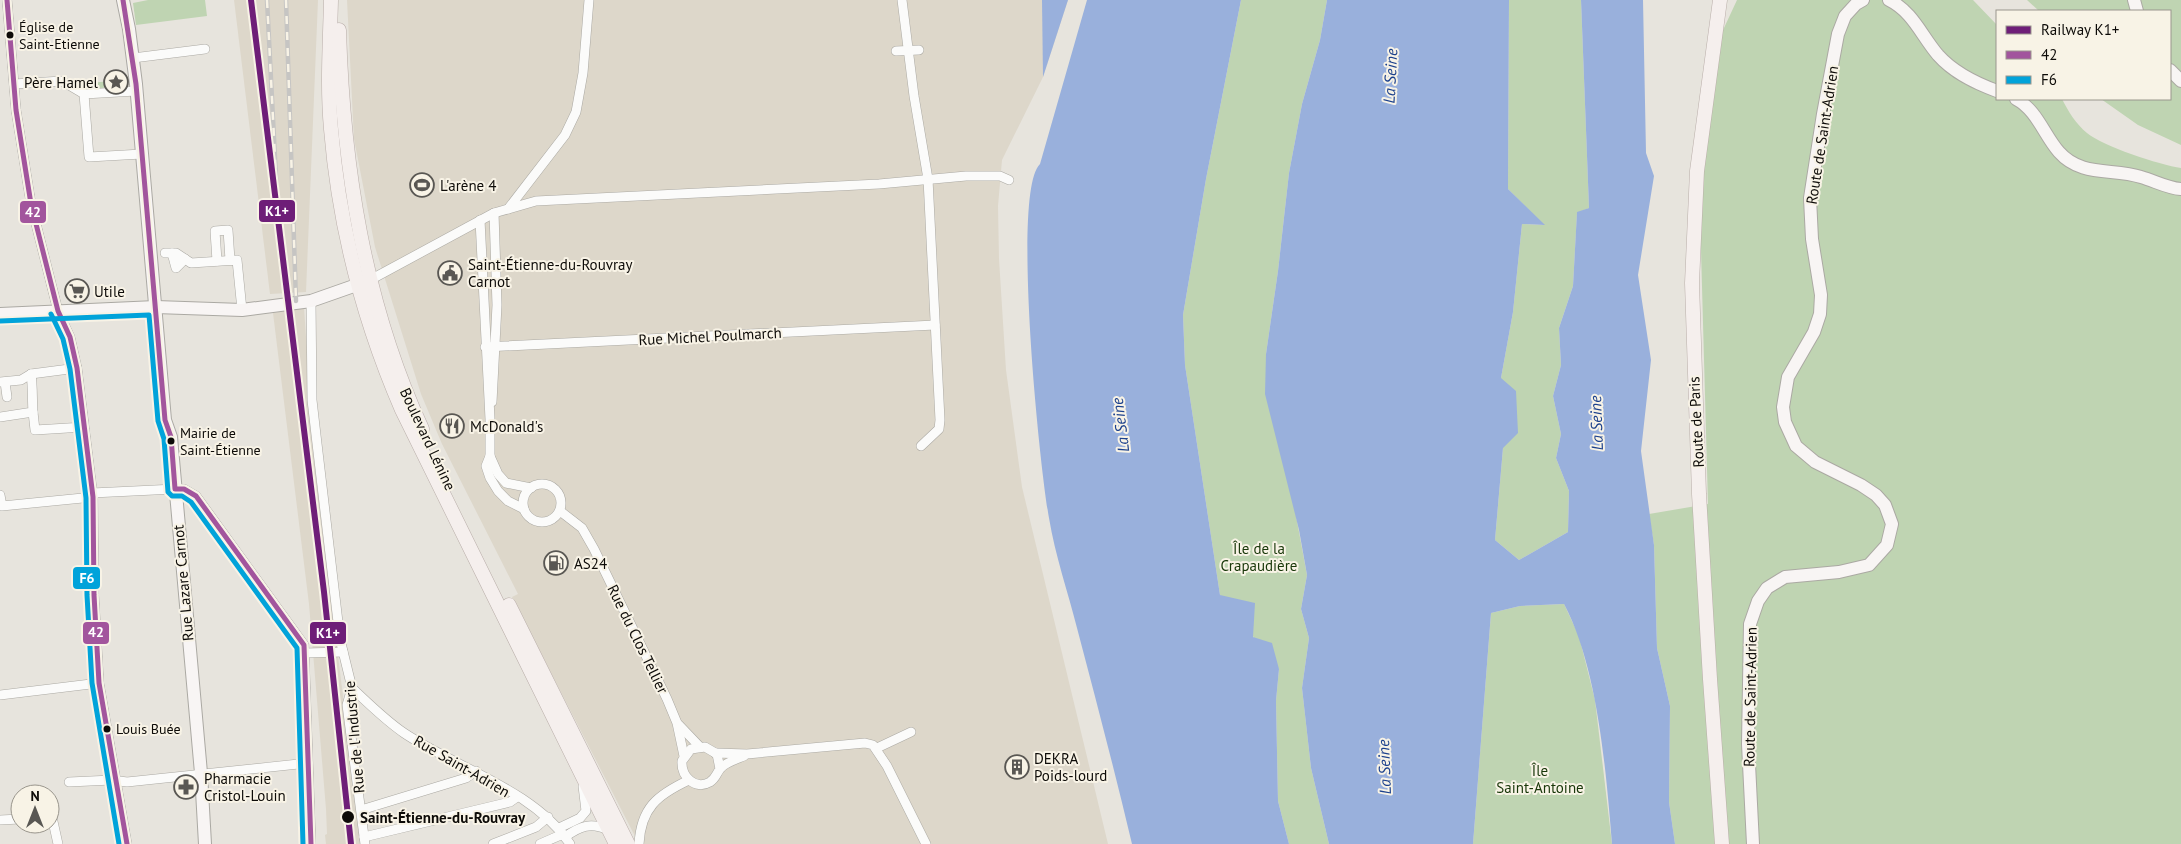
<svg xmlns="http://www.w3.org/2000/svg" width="2181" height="844" font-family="'PT Sans',sans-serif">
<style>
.built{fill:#ddd7ca}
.green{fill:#bfd4b2}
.water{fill:#99b0dc}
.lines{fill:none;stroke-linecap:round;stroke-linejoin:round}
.street-casing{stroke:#aba9a3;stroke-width:10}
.secondary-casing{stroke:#aba9a3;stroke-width:14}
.primary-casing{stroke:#b9aea9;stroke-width:15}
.street{stroke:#fbfbfa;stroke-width:9}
.secondary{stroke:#f8f5f4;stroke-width:12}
.primary{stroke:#f5efed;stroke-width:14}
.rail-casing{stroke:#c6c5c3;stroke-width:4.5}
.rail{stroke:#f8f3e6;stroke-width:2.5;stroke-dasharray:8;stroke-linecap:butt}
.bus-1-casing{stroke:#f8f3e6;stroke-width:9}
.bus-2-casing{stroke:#f8f3e6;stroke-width:9}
.bus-1{stroke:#a2559d;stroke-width:5}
.bus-2{stroke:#01a3da;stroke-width:5}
.rail-1-casing{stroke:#f8f3e6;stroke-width:10}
.rail-1{stroke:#6e1e78;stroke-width:6}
.bus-dot{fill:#0d0b08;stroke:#f8f3e6;stroke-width:2}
.labels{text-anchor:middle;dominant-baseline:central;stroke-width:4;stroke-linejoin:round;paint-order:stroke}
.bus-label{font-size:14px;fill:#0d0b08;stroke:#f8f3e6;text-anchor:start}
.poi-label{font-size:15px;fill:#0d0b08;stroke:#f8f3e6;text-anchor:start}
.street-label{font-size:15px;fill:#0d0b08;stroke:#f8f3e6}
.park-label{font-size:15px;fill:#183709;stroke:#f8f3e6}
.stop-label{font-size:15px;font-weight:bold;fill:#0d0b08;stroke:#f8f3e6;text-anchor:start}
.water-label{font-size:16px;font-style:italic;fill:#1b408c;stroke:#f8f3e6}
.line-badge{stroke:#f8f3e6;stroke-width:2}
.badge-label{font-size:14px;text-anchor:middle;font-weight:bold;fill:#fff}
</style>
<rect width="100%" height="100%" fill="#e7e4dd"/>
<!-- built -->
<g class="built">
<path d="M234 0H318L306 292 270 294Z"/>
<path d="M347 0H1068L1043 77 1002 160 998 206 999 259 1006 370 1022 487 1108 844H639L512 597 518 594 442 444 421 394 375 247 354 139Z"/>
<path d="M304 308 315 467 361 844H326L325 835 327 834 326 809 309 604 273 313Z"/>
</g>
<!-- green -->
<g class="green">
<path d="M148 0H205L207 16 136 25 133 3Z"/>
<path d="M1241 0H1327L1320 40 1302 104 1289 173 1278 271 1266 354 1307 575 1301 609 1309 638 1302 688 1311 768 1329 844H1289L1278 801 1276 701 1279 669 1220 595 1185 365 1183 315 1206 179Z"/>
<path d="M1509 0H1581L1589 208 1577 213 1573 286 1559 328 1561 365 1553 396 1561 434 1556 458 1569 491 1568 532 1519 560 1495 540 1503 448 1501 378 1513 312 1522 224 1544 225 1508 189Z"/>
<path d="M1737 0H1973L1997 25V99H2062C2068 111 2076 124 2087 133 2102 146 2160 165 2181 168V844H1675L1669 802 1670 706 1657 648 1654 545 1649 514 1708 504 1699 178 1717 43Z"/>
<path d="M2027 0H2181V145L2138 125 2101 99H2170V11H2039Z"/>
<path d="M124 77 126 86 87 89 81 88 80 82C85 85 120 80 124 77Z"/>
<path d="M1564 604 1579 636 1595 700 1612 844H1473L1491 613 1520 606Z"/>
</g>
<!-- water -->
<g class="water">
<path d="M1042 0H1068L1043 77Z"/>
<path d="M1087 0H1241L1206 179 1183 315 1185 365 1220 595 1255 603 1253 637 1272 643 1279 669 1276 701 1278 801 1289 844H1132C1115 772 1096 700 1077 628 1068 592 1055 555 1049 518 1040 469 1011 191 1040 164Z"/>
<path d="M1327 0H1509L1508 189 1545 225 1522 224 1513 312 1501 378 1516 391 1518 433 1503 448 1495 540 1519 560 1568 532 1569 491 1556 458 1561 434 1553 396 1561 365 1559 328 1573 286 1577 212 1589 208 1581 0H1643L1646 153 1654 176 1638 275 1651 360 1641 451 1654 545 1657 648 1670 706 1669 802 1675 844H1612C1606 771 1598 668 1564 604L1520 606 1491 613 1473 844H1329L1311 768 1302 688 1309 638 1301 609 1307 575 1299 530 1265 394 1266 354 1278 271 1289 173 1302 104 1320 40Z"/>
</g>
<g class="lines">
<!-- street casing -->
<g class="street-casing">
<g id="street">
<path d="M7 0 16 110 31 204 58 311 70 337 77 368 93 497 94 595 99 683 127 844"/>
<path d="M902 0 914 96 928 179 940 420 939 429 921 446"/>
<path d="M896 51 919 50"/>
<path d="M133 58 205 49"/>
<path d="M14 84 62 81 84 94 89 157 142 154"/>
<path d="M84 94 136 91"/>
<path d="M508 209 565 135 576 112 583 73 589 0"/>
<path d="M480 220 490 419V456L486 466 490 478 498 491 508 501 524 509"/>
<path d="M165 253H176L191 263 237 260 242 310"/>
<path d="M172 253 176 268 185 259"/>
<path d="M217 261 215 231 228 230 230 260"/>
<path d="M370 280 494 213 536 201 879 184 966 176H1000L1009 180"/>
<path d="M311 301 312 400 316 435 340 639 352 688 347 705 365 844"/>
<path d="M485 347 935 325"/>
<path d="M0 382 21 380 31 374 77 368"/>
<path d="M5 382 7 397"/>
<path d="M492 402 497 305 494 213"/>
<path d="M33 412 35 430 84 427"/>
<path d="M0 417 33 412C32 399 33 388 31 374"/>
<path d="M490 456 498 474 506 483 531 488"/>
<circle cx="542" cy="503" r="19"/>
<path d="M92 493 175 489H184L196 496 304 645 311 844"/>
<path d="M0 495 2 506 93 497"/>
<path d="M560 511 582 528 594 549 667 699 677 723 684 756"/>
<path d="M305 653 343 652"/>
<path d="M352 688C368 703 385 720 404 733 456 768 534 790 570 844"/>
<path d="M0 695 99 683"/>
<path d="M679 725 700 747"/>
<path d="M877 748 911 732"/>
<path d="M715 753 747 754 865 743 873 745 887 766 926 844"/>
<path d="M720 769 717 754 705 747 691 749 682 761C681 776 695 791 710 782 716 778 716 774 720 769 724 763 737 759 744 756"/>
<path d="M69 782 112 780 127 782 308 763"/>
<path d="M361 810 466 778 476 771"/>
<path d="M50 817H52L58 844"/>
<path d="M0 820 20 819"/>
<path d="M559 828 580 818 586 811 583 786"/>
<path d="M364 837 510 802 517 797"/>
<path d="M565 837C580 826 591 822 608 830"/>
<path d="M493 844 536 827 548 817"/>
<path d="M540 844 563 834"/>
<path d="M639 844C641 808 657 795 689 780"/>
</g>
</g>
<!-- secondary casing -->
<g class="secondary-casing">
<g id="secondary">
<path d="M123 0 129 29 136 84 165 420 171 437 201 773 205 844"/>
<path d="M1889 0C1913 12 1921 35 1938 55 1954 73 1975 83 1997 91"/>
<path d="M2134 0 2137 11"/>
<path d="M2170 70 2181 81"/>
<path d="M2016 99C2037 110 2044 135 2059 152 2081 177 2112 168 2141 177 2155 181 2167 188 2181 189"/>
<path d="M0 314 156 307 242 310 311 301 368 281"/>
<path d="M1753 844 1748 744 1750 624 1758 601 1767 588 1785 577 1839 572 1869 565 1887 545 1892 524 1885 505 1876 495 1861 485 1815 462 1796 446 1785 422 1783 407 1788 377 1814 332 1820 314 1821 295 1812 239 1810 198 1823 114 1838 34 1845 16 1856 4 1863 0"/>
</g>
</g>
<!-- primary casing -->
<g class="primary-casing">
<g id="primary">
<path d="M331 0C330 43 327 86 331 129 339 226 363 320 402 410L616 844"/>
<path d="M1720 0 1697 171 1692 283 1699 494 1710 679 1722 844"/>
<path d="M339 30C343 167 364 303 422 429"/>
<path d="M509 605 628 844"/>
</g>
</g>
<!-- street -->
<use href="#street" class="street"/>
<!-- secondary -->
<use href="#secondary" class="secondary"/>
<!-- primary -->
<use href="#primary" class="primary"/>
<!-- rail casing -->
<g class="rail-casing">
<g id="rail">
<path d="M267 0 278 217"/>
<path d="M286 0 296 301"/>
</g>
</g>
<!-- rail -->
<use href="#rail" class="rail"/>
<!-- bus-1 casing -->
<g class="bus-1-casing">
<g id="bus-1">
<path d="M7 0 16 110 31 204 58 311 70 337 77 368 93 497 94 595 99 683 127 844"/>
<path d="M123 0 136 84 165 420 171 437 175 489H184L196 496 304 645 311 844"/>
</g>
</g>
<!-- bus-2 casing -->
<g class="bus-2-casing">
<g id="bus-2">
<path d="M51 314 63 339 70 369 86 498 87 595 92 683 119 844"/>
<path d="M0 321 149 315 158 421 164 439 168 492 172 496H182L191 502 297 648 303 844"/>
</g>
</g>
<!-- bus-1 -->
<use href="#bus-1" class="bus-1"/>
<!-- bus-2 -->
<use href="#bus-2" class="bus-2"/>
<!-- rail-1 casing -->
<g class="rail-1-casing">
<path id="rail-1" d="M251 0 324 592 351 844"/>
</g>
<!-- rail-1 -->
<use href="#rail-1" class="rail-1"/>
</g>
<!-- icons -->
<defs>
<g id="sight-ring" transform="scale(1.25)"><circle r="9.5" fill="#f8f3e6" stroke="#595753" stroke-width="1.5"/><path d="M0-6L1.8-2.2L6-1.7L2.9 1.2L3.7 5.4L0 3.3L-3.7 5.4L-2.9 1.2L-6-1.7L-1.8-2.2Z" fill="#595753"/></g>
<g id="stadium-ring" transform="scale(1.25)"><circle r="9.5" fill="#f8f3e6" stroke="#595753" stroke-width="1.5"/><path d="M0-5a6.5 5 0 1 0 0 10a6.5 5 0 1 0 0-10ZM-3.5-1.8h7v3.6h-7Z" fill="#595753"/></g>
<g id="civic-ring" transform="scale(1.25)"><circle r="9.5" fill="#f8f3e6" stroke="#595753" stroke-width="1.5"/><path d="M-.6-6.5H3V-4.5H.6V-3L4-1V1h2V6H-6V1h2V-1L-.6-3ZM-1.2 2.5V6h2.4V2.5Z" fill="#595753"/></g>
<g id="supermarket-ring" transform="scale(1.25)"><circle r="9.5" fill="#f8f3e6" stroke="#595753" stroke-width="1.5"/><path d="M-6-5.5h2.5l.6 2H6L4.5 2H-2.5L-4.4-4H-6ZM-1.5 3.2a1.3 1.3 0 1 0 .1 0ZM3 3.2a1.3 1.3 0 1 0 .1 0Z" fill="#595753"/></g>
<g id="restaurant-ring" transform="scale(1.25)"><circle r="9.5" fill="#f8f3e6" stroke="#595753" stroke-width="1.5"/><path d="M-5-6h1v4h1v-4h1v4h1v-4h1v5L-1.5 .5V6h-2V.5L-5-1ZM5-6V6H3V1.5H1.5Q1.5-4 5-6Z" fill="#595753"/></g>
<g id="fuel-ring" transform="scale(1.25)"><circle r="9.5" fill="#f8f3e6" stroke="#595753" stroke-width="1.5"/><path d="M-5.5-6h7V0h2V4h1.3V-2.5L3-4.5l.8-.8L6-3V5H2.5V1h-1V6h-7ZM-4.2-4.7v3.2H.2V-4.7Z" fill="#595753"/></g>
<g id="building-ring" transform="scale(1.25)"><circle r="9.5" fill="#f8f3e6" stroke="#595753" stroke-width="1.5"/><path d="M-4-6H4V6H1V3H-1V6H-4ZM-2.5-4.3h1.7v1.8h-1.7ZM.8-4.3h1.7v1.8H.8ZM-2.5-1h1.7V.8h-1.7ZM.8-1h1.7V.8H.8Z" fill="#595753"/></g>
<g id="pharmacy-ring" transform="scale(1.25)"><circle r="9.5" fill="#f8f3e6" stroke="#595753" stroke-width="1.5"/><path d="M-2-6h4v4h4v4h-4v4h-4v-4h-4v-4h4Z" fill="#595753"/></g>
</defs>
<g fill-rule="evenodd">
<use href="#sight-ring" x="116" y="82"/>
<use href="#stadium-ring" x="422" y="185"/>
<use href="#civic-ring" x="450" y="273"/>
<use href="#supermarket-ring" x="77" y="291"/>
<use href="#restaurant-ring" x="452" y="426"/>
<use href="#fuel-ring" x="556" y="563"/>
<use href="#building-ring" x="1017" y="767"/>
<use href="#pharmacy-ring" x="186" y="787"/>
</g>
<!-- markers -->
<g class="bus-dot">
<circle cx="10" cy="35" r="4.5"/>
<circle cx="171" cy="441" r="4.5"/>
<circle cx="107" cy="729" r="4.5"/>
<circle cx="348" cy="817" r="7"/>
</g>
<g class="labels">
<!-- bus labels -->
<g class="bus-label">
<text x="19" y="27">Église de<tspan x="19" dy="17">Saint-Etienne</tspan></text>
<text x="180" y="433">Mairie de<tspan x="180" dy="17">Saint-Étienne</tspan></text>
<text x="116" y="729">Louis Buée</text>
</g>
<!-- poi labels -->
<g class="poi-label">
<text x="98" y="82" text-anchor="end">Père Hamel</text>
<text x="440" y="185">L'arène 4</text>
<text x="468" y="264">Saint-Étienne-du-Rouvray<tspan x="468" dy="17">Carnot</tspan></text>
<text x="94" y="291">Utile</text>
<text x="470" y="426">McDonald's</text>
<text x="574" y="563">AS24</text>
<text x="1034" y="758">DEKRA<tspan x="1034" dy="17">Poids-lourd</tspan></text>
<text x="204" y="778">Pharmacie<tspan x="204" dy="17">Cristol-Louin</tspan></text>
</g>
<!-- street labels -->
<g class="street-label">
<text transform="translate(1822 135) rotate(-81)">Route de Saint-Adrien</text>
<text transform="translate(710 336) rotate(-3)">Rue Michel Poulmarch</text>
<text transform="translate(1696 422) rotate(-93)">Route de Paris</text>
<text transform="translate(428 439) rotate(65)">Boulevard Lénine</text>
<text transform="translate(183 583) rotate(-95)">Rue Lazare Carnot</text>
<text transform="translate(638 639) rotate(64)">Rue du Clos Tellier</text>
<text transform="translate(1750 697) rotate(-89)">Route de Saint-Adrien</text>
<text transform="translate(354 737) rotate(-95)">Rue de l'Industrie</text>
<text transform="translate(462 766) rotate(30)">Rue Saint-Adrien</text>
</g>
<!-- park labels -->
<g class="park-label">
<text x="1259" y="548">Île de la<tspan x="1259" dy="17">Crapaudière</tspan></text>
<text x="1540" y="770">Île<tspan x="1540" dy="17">Saint-Antoine</tspan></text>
</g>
<!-- stop labels -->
<g class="stop-label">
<text x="360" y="817">Saint-Étienne-du-Rouvray</text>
</g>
<!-- water labels -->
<g class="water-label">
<text transform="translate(1390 76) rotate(-87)">La Seine</text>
<text transform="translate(1596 423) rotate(-92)">La Seine</text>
<text transform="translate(1120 425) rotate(-97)">La Seine</text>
<text transform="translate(1384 767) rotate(-92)">La Seine</text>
</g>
</g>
<g class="line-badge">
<rect x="258" y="199" width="38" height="24" rx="5" fill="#6e1e78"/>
<rect x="19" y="200" width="28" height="24" rx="5" fill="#a2559d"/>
<rect x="72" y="566" width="29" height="24" rx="5" fill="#01a3da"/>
<rect x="82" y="621" width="28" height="24" rx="5" fill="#a2559d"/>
<rect x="309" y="621" width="38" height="24" rx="5" fill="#6e1e78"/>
</g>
<g class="badge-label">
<text x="277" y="216">K1+</text>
<text x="33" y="217">42</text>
<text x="87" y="583">F6</text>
<text x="96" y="637">42</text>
<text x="328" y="638">K1+</text>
</g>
<!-- legend -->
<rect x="1996" y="10" width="175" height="90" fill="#f8f3e6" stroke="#9a968d"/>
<rect x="2006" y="26" width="25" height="8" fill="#6e1e78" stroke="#9a968d"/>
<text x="2041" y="35" font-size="15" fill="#0d0b08">Railway K1+</text>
<rect x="2006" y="51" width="25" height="8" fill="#a2559d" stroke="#9a968d"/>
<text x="2041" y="60" font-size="15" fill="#0d0b08">42</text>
<rect x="2006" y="76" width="25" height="8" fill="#01a3da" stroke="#9a968d"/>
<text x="2041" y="85" font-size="15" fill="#0d0b08">F6</text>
<!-- north arrow -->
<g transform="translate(35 809)"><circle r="24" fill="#f8f3e6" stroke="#9a968d"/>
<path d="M0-4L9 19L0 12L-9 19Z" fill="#595753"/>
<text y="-8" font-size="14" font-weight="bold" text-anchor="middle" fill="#0d0b08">N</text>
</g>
</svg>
